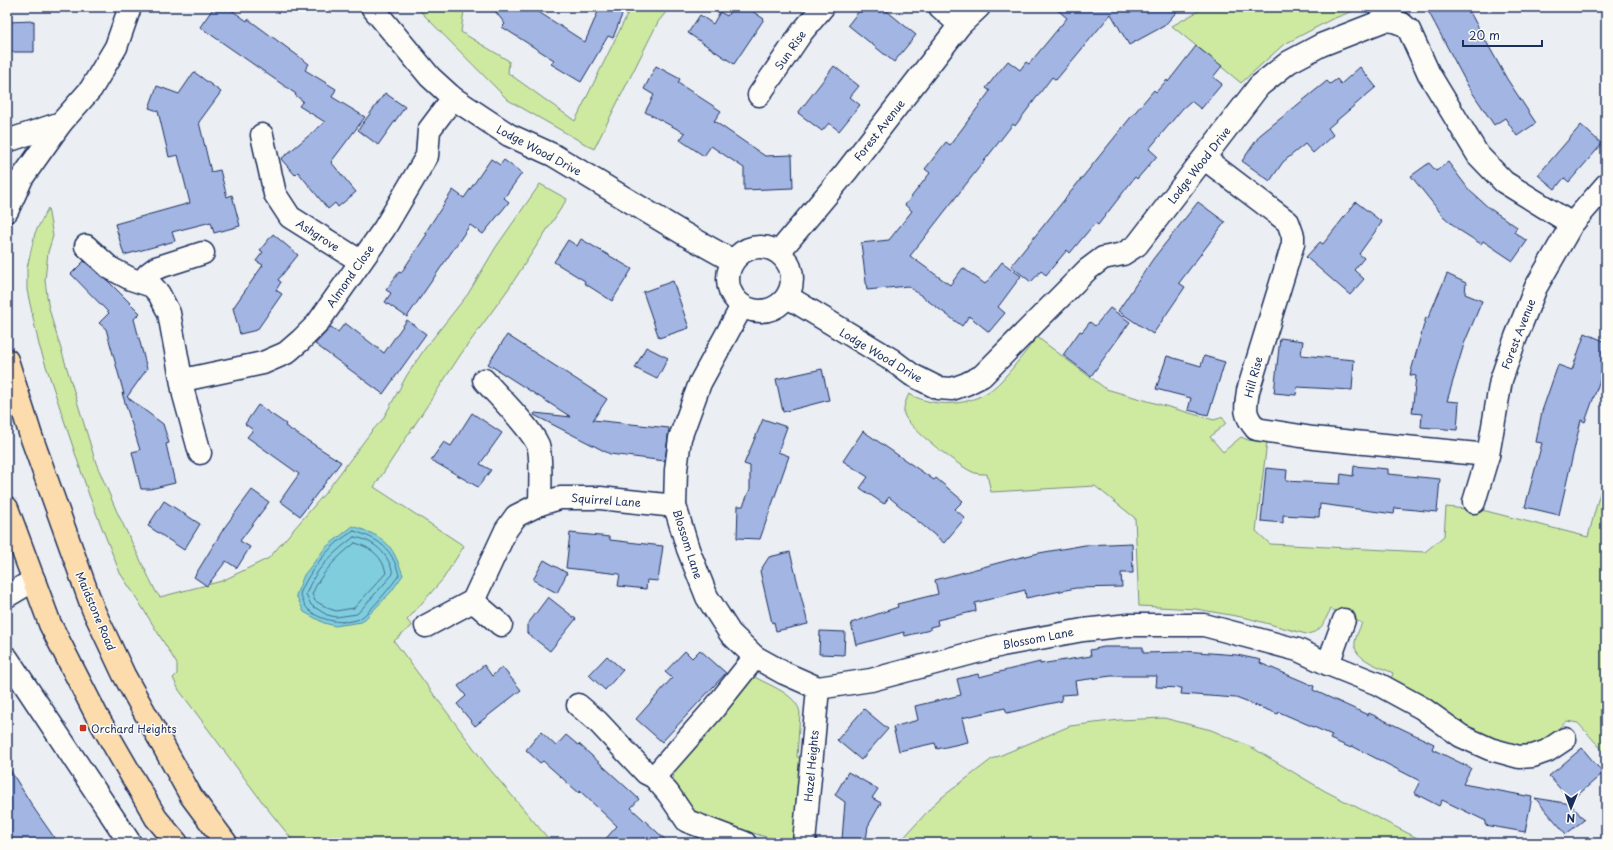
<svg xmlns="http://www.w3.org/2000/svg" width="1613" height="850" font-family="'Playpen Sans',sans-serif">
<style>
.green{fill:#ceeaa0;stroke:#748c7f}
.water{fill:#7fcddd;stroke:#578eaa}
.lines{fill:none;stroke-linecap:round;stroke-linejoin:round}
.shore{stroke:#436e91;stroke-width:1}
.building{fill:#a2b5e3;stroke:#1b2f5e}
.minor-casing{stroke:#1b2f5e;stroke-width:25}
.major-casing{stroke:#1b2f5e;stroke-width:25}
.minor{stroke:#fdfcf7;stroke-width:22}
.major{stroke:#fcdcac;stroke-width:22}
.poi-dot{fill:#c8321e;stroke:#fdfcf7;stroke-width:1.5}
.labels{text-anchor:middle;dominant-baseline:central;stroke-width:3;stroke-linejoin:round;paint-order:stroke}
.street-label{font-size:11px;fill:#1b2f5e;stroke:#fdfcf7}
.poi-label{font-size:11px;fill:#1b2f5e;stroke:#fdfcf7;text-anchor:start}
</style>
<rect width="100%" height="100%" fill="#ebeef3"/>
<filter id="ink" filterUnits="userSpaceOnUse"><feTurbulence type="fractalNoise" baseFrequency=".025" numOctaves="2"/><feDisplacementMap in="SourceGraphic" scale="8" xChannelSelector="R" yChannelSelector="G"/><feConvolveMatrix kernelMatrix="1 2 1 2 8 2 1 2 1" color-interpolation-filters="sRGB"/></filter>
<g filter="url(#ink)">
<!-- green -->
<g class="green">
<path d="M416 7H459L464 10 461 32 509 61 508 73 575 121 631 7H670L658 22 594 149 508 100Z"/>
<path d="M1206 7H1364L1332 19 1283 45 1241 83 1172 26Z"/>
<path d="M540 184 567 199 509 288 461 354 374 487 464 546 443 579 407 620 412 626 394 641 487 766 552 843H295L266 807 179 690 173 678 177 674V664L134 594 120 573 89 495 39 345 27 290V268L35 233 48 208 53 236 48 252 45 280 48 304 53 323 96 463 117 512 156 592 160 597 222 581 269 558 326 492 371 432 383 419 407 375 426 347 468 294 496 247Z"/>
<path d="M1037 337 1106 389 1214 420 1223 417 1226 423 1210 437 1223 452 1241 437 1248 440 1267 442 1256 531 1270 544 1425 552 1444 536 1446 507 1486 511 1588 537 1606 470V754L1578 723 1567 721 1539 745 1519 747 1465 732 1390 682 1393 673C1383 668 1357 660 1355 647 1354 639 1359 630 1362 623L1331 609C1323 622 1323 632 1306 634L1247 618 1196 609 1139 606 1135 518 1095 486 991 492 987 474C983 474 979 474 975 473 962 469 907 427 904 414 903 407 906 400 909 394 939 410 979 406 1002 380 1015 366 1026 351 1037 337Z"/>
<path d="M753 676C768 685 797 694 800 713L797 757 803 759 792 843H785L689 813C678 796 668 788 676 767Z"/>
<path d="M1164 718 1211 730 1251 747 1325 791 1427 843H899L937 801 992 759 1070 726 1119 720Z"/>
</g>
<!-- water -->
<path class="water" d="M353 526C386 538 391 542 403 575L391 592 362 622 335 626 324 623 304 612 296 595 304 575 326 547Z"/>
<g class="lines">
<!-- shore -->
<g class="shore">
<path d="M354 531C379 539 392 548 399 575 393 584 368 615 359 619 345 625 318 621 307 608 304 605 302 598 300 594 310 569 330 544 354 531Z"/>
<path d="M354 537C374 540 389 554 393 574L357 614 336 617 327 615 311 605 306 594C315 569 333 553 354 537Z"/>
<path d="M355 543C371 547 383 557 386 573L354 608 336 611 330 609 315 601 312 594C321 573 337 557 355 543Z"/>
</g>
</g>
<!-- building -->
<g class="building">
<path d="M214 7H227L247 21 248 19 309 64 305 70 336 89 332 97 365 117 331 162 356 192 338 207 335 203 328 209 298 172 295 175 281 159 325 122 299 106 303 101 295 95 296 94 200 27Z"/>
<path d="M492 7H531L585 42 600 7H625L613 38 608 36 581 82 551 64 554 60 502 27 505 24Z"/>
<path d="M733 7H746L764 19 734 64 688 33 700 15 713 24 720 12 727 16Z"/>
<path d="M862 7H882L916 35 894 62 848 25Z"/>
<path d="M1054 7H1181L1164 26 1129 45 1111 14 1056 80 1052 77 1015 126 1013 124 910 256 950 285 963 268 985 284 1002 262 1021 276 998 307 1005 313 989 332 969 316 962 326 908 286 867 290 861 243 889 240 912 211 905 205 930 173 925 169 946 142 950 145 990 91 986 88 997 74 1008 61 1020 70 1026 62 1029 64 1067 18Z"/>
<path d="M1426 7H1467L1507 79 1536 123 1517 136 1505 118 1494 125 1468 86Z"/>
<path d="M34 21V52H7V22Z"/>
<path d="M1196 46 1222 66 1213 77 1222 84 1201 109 1191 101 1183 108 1149 149 1157 156 1137 179 1135 177 1098 225 1095 223 1070 253 1067 250 1046 275 1041 271 1031 282 1011 266 1131 117 1154 90 1156 92 1167 80 1168 82Z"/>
<path d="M656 66 680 79 678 83 721 111 714 121 765 156 792 155 793 188 744 190V168L711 146 704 156 680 140 685 133 645 112 654 95 644 89Z"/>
<path d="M834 66 859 86 850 97 860 105 839 131 829 123 822 131 798 113Z"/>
<path d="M1360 67 1376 87 1328 128 1333 135 1313 153 1305 144 1283 162 1270 181 1242 161 1260 135 1327 81 1330 84 1337 79 1341 84Z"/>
<path d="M194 72 221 92 199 122 211 172 220 170 227 197 232 195 240 226 214 233 211 222 172 232 175 241 124 255 115 224 190 203 178 155 169 157 158 111 149 108 157 86 179 94Z"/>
<path d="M385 93 405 107 378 145 358 130Z"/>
<path d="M1581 125 1602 144 1569 182 1564 178 1555 189 1538 175Z"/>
<path d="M491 159 500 165 504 160 522 173 504 198 509 202 483 234 470 225 407 317 385 302 391 293 386 290 399 272 401 273 427 234 425 233 453 190 464 198Z"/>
<path d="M1448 162 1470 191 1489 208 1517 227 1514 232 1527 241 1513 261 1483 241 1481 244 1459 230 1443 216 1411 176 1429 163 1436 171Z"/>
<path d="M1198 202 1225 222 1179 283 1185 287 1153 334 1118 311 1153 259Z"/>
<path d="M1356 202 1382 222 1359 254 1364 258 1354 270 1364 279 1350 295 1306 257 1320 242 1323 244Z"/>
<path d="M273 234 298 255 278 280 281 282 276 290 282 294 257 330 240 334 233 308 263 265 256 261 263 252 260 250Z"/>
<path d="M581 239 632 269 612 301 584 283 585 281 554 262 568 240 577 246Z"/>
<path d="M84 261 108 281 140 313 134 319 147 369 127 397 163 424 169 443 166 444 175 483 150 489H141L132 452 140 450 122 393 124 394 106 329 99 323 109 313 71 274Z"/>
<path d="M1447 274 1466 283 1465 294 1482 301 1464 344 1447 401 1459 402 1457 430 1421 427 1422 414 1412 413 1416 376 1410 375 1426 317 1428 318Z"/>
<path d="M673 281 689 328 659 338 643 292Z"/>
<path d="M1110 308 1130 322 1091 376 1063 355 1080 331 1082 332 1090 322 1095 326Z"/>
<path d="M407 320 426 334 383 394 315 344 331 327 338 332 345 323 384 353Z"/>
<path d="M1585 333 1606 342V363L1585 422 1581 420 1559 515 1525 507 1542 443 1536 442 1542 411 1558 365 1572 370Z"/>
<path d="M507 335 607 399 593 420 669 428 665 461 610 454 534 415 535 413 571 417 488 364Z"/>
<path d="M1280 338 1303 341 1301 355 1354 360 1352 390 1297 387 1296 395 1274 393Z"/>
<path d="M646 347 668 358 657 379 635 368Z"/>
<path d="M1167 356 1201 366 1204 356 1225 362 1208 415 1188 410 1191 398 1156 389Z"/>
<path d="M822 369 829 400 783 412 776 379Z"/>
<path d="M258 405 286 424 285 426 341 462 300 516 280 501 299 474 247 437 253 430 245 424Z"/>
<path d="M472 413 502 433 480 464 491 470 478 487 431 460 444 442 451 446Z"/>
<path d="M763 419 787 427 778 452 789 456 760 539 737 538 738 506H743L750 489V466L744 464Z"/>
<path d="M863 431 934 480 936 478 963 501 955 509 965 518 944 543 889 497 884 504 860 488 868 477 843 461Z"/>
<path d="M1354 466 1388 469V474L1440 479 1437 512 1395 508 1394 514 1320 504 1319 517 1283 515V523L1261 521 1266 468 1287 470 1286 481 1340 484 1341 474 1353 476Z"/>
<path d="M252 490 269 502 240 541 250 547 237 568 226 561 207 586 194 577 224 528Z"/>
<path d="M164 501 200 524 184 550 148 526Z"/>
<path d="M570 533 610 537V540L663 546 658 581 647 580 646 589 618 586 620 574 566 568Z"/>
<path d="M1132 543 1133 573H1121L1122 587 1076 588 1026 598 1025 590 975 603 976 611 937 620 938 625 930 627V630L905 636 904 632 856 645 851 623 898 607 897 604 938 594 935 580 1009 560 1039 553 1085 545Z"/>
<path d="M790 552 808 624 776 631 774 622 772 623 760 571 769 557Z"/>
<path d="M544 560 567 573 557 593 533 580Z"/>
<path d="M548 597 576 619 550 651 527 633V625Z"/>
<path d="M820 631 845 632 844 655 819 654Z"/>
<path d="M1104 647H1143V653L1184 652V651L1237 655 1261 660 1260 663 1314 686 1313 690 1368 715 1369 713 1434 744 1432 749 1471 768 1463 784 1532 797 1525 832 1485 825 1486 821 1442 800 1439 806 1414 793 1420 781 1352 746 1351 748 1330 739 1332 735 1279 712 1278 714 1236 698 1181 694 1182 688 1156 687 1157 676H1111L1075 681 1077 694 1061 695 1062 701 1007 713 1005 708 962 718 968 742 937 749 935 743 899 751 893 727 918 720 915 706 961 695 957 679 978 674 979 677 1040 662V664L1091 656 1090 650Z"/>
<path d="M700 650 726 673 662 742 636 719 672 678 665 672 685 651 692 658Z"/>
<path d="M607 656 623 670 605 690 589 675Z"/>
<path d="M484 665 492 676 502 667 521 690 475 726 457 704 466 696 458 686Z"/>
<path d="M864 709 888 729 861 760 837 740Z"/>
<path d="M541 732 556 746 566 735 578 745 579 744 639 799 631 808 669 843H602L617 826 580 791 579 793 543 761 540 763 526 750Z"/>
<path d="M1582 748 1603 773 1571 801 1549 776Z"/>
<path d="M7 765 35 810 58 843H7Z"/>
<path d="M848 772 878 789 872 798 881 803 868 826 866 841 842 839 845 802 835 795Z"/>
<path d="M1535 798 1571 804 1584 820 1566 834Z"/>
</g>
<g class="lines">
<!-- minor casing -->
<g class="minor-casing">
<g id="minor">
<path d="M372 7 430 77 453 98 509 135 553 155 686 235 733 261"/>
<path d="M940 7 960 25"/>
<path d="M759 95 802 32 823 7"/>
<path d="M262 135 275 194 290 217 360 261"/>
<path d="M7 141 61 123"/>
<path d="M1205 159 1288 222 1293 236V244L1248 391C1245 410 1244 414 1256 429L1313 438 1488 455"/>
<path d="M7 211 22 178 61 123 91 89 116 47 130 7"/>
<path d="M86 246 110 268 131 279 152 286 159 294 169 313 184 395 200 453"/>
<circle cx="760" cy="279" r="32"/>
<path d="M779 252 846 172 960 25 979 7"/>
<path d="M145 283 148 274 156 268 203 253"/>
<path d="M788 297 892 360 912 375 938 388 952 389 966 384 982 376 1087 270 1103 258 1123 254 1137 245 1259 86 1289 62 1321 45 1385 20 1394 21 1402 24 1409 30 1429 74 1478 155 1504 182 1572 224"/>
<path d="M742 306 700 383 680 438 676 470 675 506 688 549 707 597 730 633 755 657 784 673 818 688 871 680 1002 645 1083 630 1129 625H1204L1298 650 1328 664 1378 684 1422 708 1461 736 1490 749 1519 757 1533 756 1547 751 1565 739"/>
<path d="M183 380 263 363 286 353 301 340 317 324 384 229 427 156 429 130 453 98"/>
<path d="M484 380C497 395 530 427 538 445 542 456 540 490 540 504"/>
<path d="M1474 502 1488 455 1501 380 1516 337 1536 287 1572 224 1606 185"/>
<path d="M7 596 34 580"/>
<path d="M473 601 501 625"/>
<path d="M426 626 473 601 506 530 516 516 540 504 560 498H600L675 506"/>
<path d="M7 658 130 843"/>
<path d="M1328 664 1344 620"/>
<path d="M578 705 598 722 646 773 654 777 668 793 687 821 745 843"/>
<path d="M654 777 712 711 755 657"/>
<path d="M804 843 818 688"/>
</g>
</g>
<!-- major casing -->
<g class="major-casing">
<g id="major">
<path d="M7 360 31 436 93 609 124 675 191 796 226 843"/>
<path d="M7 508 50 624 97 716 156 818 177 843"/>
</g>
</g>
<!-- minor -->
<use href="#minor" class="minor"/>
<!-- major -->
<use href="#major" class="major"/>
</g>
</g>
<!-- markers -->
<rect class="poi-dot" x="79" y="724" width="8" height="8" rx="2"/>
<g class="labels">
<!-- street labels -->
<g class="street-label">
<text transform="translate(790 50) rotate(-55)">Sun Rise</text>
<text transform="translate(879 130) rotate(-52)">Forest Avenue</text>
<text transform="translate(539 150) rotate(28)">Lodge Wood Drive</text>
<text transform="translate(1199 165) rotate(-52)">Lodge Wood Drive</text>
<text transform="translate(318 235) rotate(33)">Ashgrove</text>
<text transform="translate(350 276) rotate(-55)">Almond Close</text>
<text transform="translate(1518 334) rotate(-69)">Forest Avenue</text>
<text transform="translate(881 355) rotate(31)">Lodge Wood Drive</text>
<text transform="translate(1253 377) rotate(-75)">Hill Rise</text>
<text transform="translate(606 500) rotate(4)">Squirrel Lane</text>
<text transform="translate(688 544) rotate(72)">Blossom Lane</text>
<text transform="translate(96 611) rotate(67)">Maidstone Road</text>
<text transform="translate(1038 638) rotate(-11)">Blossom Lane</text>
<text transform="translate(811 766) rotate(-85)">Hazel Heights</text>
</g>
<!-- poi labels -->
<g class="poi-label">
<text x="91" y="728">Orchard Heights</text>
</g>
</g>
<!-- margin -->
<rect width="1613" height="850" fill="none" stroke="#fdfcf7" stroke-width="24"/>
<rect x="12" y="12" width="1589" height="826" fill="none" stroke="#1b2f5e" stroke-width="1.5" filter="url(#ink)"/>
<!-- north arrow -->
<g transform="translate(1571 808) rotate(181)" stroke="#fdfcf7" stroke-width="3" paint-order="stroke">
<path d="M0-3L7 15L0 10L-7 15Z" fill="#1b2f5e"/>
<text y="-6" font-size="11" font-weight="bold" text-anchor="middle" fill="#1b2f5e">N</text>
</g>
<!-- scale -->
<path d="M1463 40v6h79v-6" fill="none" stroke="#1b2f5e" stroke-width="2"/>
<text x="1469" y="40" font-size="12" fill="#1b2f5e" stroke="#fdfcf7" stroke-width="3" paint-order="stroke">20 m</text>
</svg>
